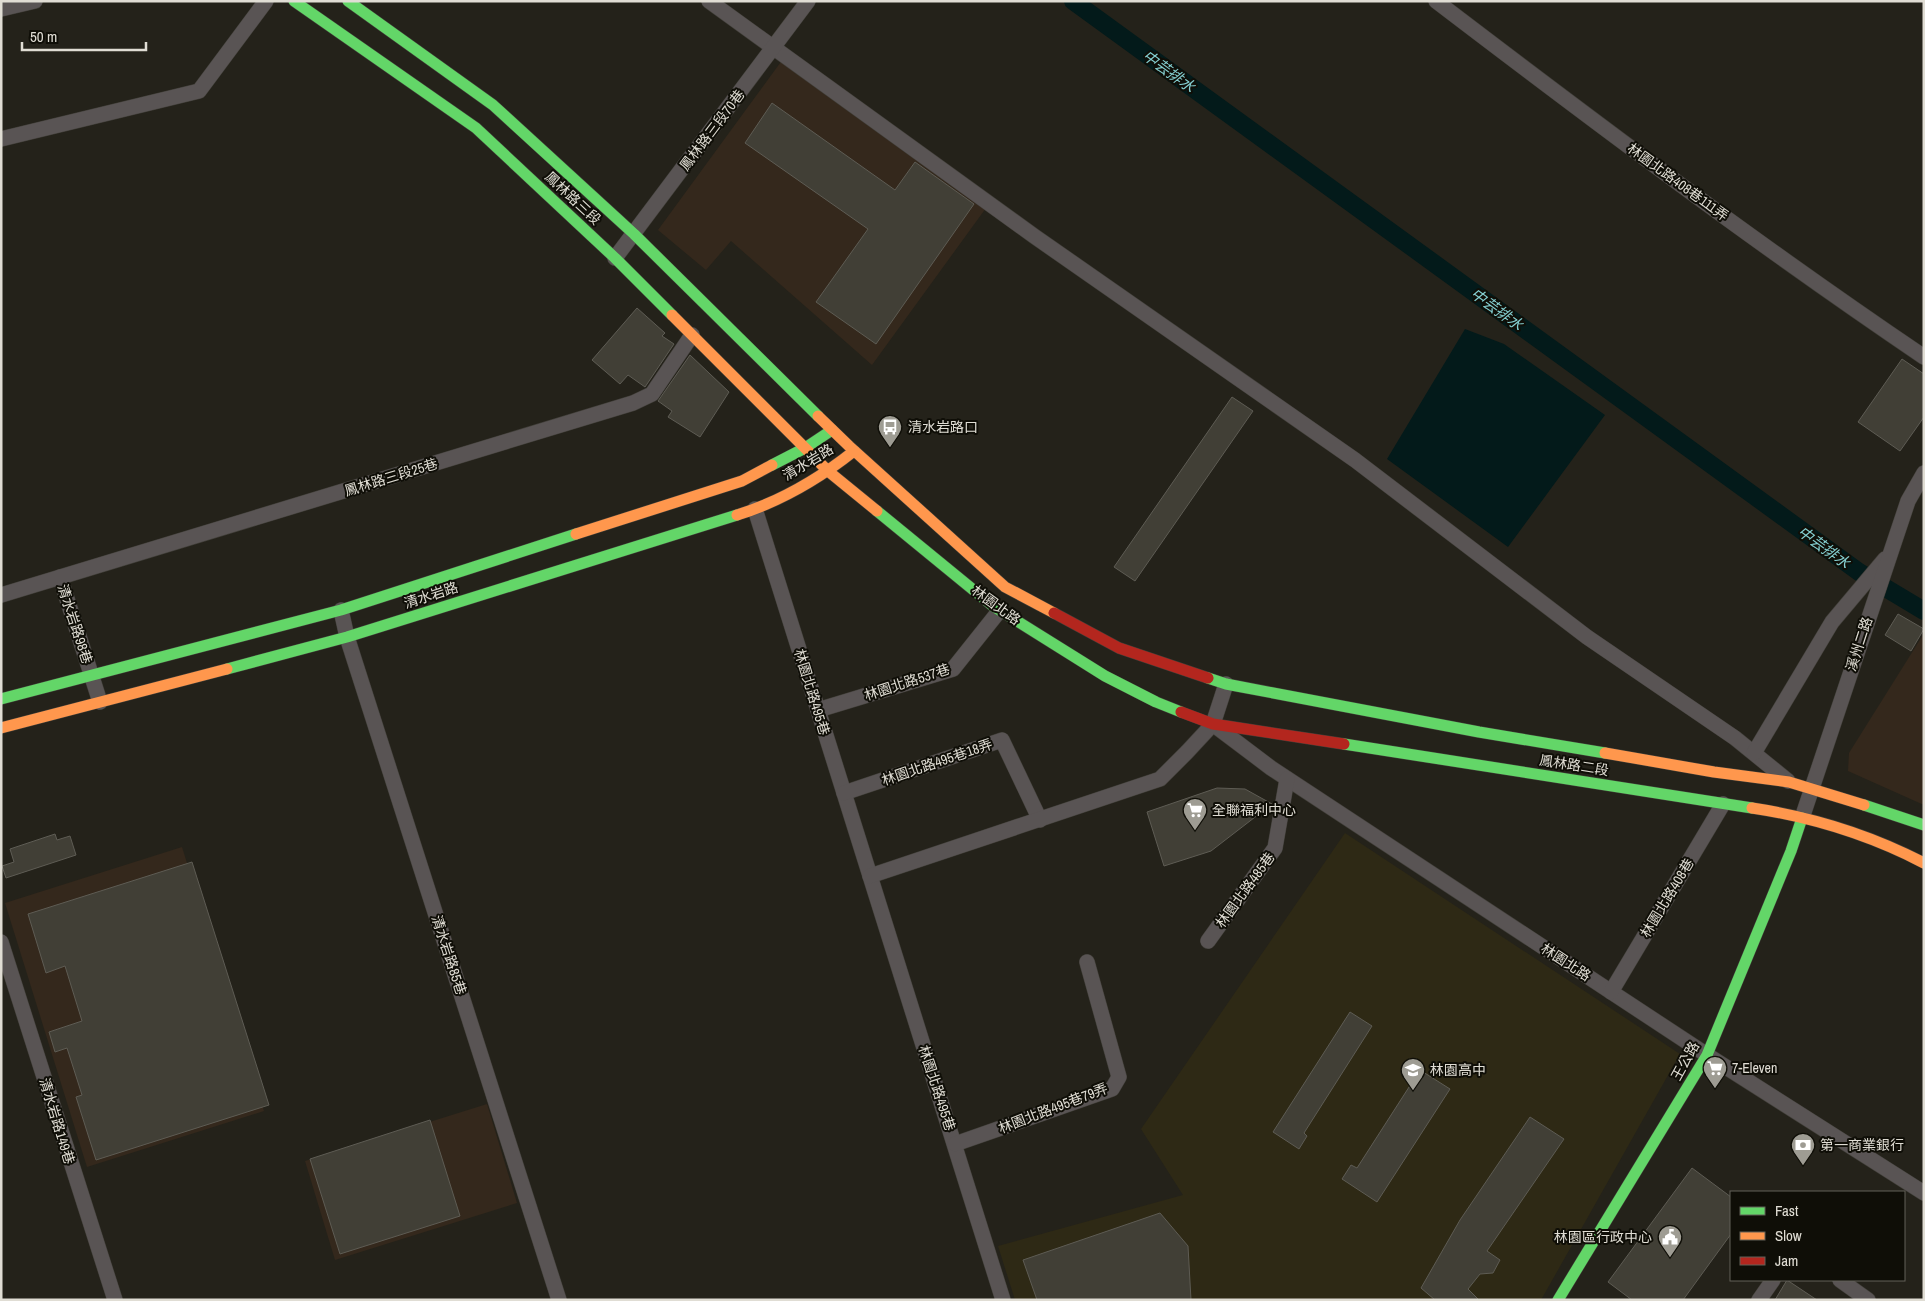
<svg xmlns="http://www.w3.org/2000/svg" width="1925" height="1301" font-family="'Archivo Narrow','Noto Sans TC',sans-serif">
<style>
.industrial{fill:#34281c}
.built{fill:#2e2915}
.water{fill:#031a1a}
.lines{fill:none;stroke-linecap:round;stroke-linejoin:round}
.canal{stroke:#031a1a;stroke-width:18}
.building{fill:#413f36;stroke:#5e5c54}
.street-casing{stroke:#413f39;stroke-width:16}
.fast-casing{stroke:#413f39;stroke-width:12}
.slow-casing{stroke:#413f39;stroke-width:12}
.jam-casing{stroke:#413f39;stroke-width:12}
.street{stroke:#595454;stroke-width:15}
.fast{stroke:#63d668;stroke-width:11}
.slow{stroke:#ff974d;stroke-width:11}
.jam{stroke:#b3261e;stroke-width:11}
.labels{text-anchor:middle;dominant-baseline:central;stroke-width:4;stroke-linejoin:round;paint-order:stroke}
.street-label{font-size:14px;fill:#e0ddd4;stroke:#0f0e07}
.poi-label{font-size:14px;fill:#e0ddd4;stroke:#0f0e07;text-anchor:start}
.water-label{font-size:15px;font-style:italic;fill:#85d0d2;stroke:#0f0e07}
</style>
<rect width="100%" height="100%" fill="#24221a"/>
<!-- industrial -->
<g class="industrial">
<path d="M783 59 986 208 872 365 731 241 706 270 658 230Z"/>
<path d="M1923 635 1924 636V805L1848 771 1849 753Z"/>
<path d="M182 847 264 1111 87 1167 5 903Z"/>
<path d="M487 1104 517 1203 335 1260 305 1161Z"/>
</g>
<!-- built -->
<path class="built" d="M1345 833 1680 1054 1541 1300H1015L998 1246 1183 1195 1141 1129Z"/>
<!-- water -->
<path class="water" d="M1465 329 1504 344 1605 415 1508 547 1387 459Z"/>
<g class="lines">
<!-- canal -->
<path class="canal" d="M1073 1 1859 572 1924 611"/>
</g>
<!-- building -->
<g class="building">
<path d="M772 103 895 190 915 162 974 204 876 344 816 302 868 229 745 143Z"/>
<path d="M637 308 665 333 662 336 674 344 645 387 628 375 620 384 592 360Z"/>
<path d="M690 355 729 392 700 437 668 417 672 411 658 401Z"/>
<path d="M1902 359 1924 374V417L1900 451 1858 422Z"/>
<path d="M1232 397 1253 411 1135 581 1114 567Z"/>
<path d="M1898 614 1924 629 1911 651 1885 635Z"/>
<path d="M1217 788 1245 789 1272 804 1211 851 1164 866 1147 812Z"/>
<path d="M55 834 57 840 70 836 76 855 6 878 2 866 14 862 10 849Z"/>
<path d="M192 862 269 1105 96 1160 76 1097 82 1095 67 1048 55 1052 49 1032 82 1021 65 966 46 973 28 914Z"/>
<path d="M1350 1012 1372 1026 1304 1133 1307 1136 1299 1149 1273 1132Z"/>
<path d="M1420 1070 1450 1089 1377 1202 1342 1179 1351 1165 1357 1168Z"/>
<path d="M1530 1117 1564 1139 1487 1251 1500 1260 1493 1273 1480 1274 1468 1289 1479 1300H1435L1421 1288 1460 1220Z"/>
<path d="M430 1120 460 1216 340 1254 310 1159Z"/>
<path d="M1692 1168 1731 1197V1234L1683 1300H1632L1608 1282Z"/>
<path d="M1160 1213 1188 1246 1191 1300H1037L1023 1260Z"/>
<path d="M1787 1280 1817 1300H1775Z"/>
</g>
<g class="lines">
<!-- street casing -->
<g class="street-casing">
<g id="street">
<path d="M709 1 1034 236 1355 460 1587 637 1735 738 1788 781"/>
<path d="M1436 1C1596 123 1757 244 1924 357"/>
<path d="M1 9 35 1"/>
<path d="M1 139 199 91 266 1"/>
<path d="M615 258 808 1"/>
<path d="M755 509 1003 1300"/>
<path d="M60 577 100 702"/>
<path d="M1 595 633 403 652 394 692 335"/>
<path d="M341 610 347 637 559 1300"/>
<path d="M818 710 953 669 1000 610"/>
<path d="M1218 728 1271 768 1707 1055 1924 1193"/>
<path d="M1754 753 1832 622 1885 559"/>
<path d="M844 793 1002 740 1040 820"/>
<path d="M1802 818 1908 501 1924 473"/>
<path d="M870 876 1160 779 1187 752 1213 724 1226 684"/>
<path d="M1208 941 1275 848 1287 779"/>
<path d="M1 942 115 1300"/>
<path d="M1611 992 1723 804"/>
<path d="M955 1144 1112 1089 1119 1077 1087 962"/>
<path d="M1840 1280 1868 1300"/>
<path d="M1759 1300 1773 1280"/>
</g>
</g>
<!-- fast casing -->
<g class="fast-casing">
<g id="fast">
<path d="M294 1 476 128 615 258 672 315"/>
<path d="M348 1 493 105 634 234 818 416"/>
<path d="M772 465 805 448 832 430"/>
<path d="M877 511 993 606 1105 676 1156 702 1181 712"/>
<path d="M227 669 347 637 737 515"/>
<path d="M1208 678 1226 684 1479 732 1605 753"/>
<path d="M1 699 341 610 576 534"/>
<path d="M1344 744 1752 808"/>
<path d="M1864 805 1924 825"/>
<path d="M1558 1300 1707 1055 1791 851 1802 818"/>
</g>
</g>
<!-- slow casing -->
<g class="slow-casing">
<g id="slow">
<path d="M672 315 828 471 877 511"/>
<path d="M818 416 849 446 1005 587 1054 613"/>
<path d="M737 515C779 502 820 478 854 451"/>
<path d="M576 534 742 481 772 465"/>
<path d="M1 728 227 669"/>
<path d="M1605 753 1714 772 1789 782 1864 805"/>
<path d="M1752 808C1812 817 1870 835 1924 863"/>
</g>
</g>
<!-- jam casing -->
<g class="jam-casing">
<g id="jam">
<path d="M1054 613 1119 648 1208 678"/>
<path d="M1181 712 1213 724 1344 744"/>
</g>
</g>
<!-- street -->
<use href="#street" class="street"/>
<!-- fast -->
<use href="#fast" class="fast"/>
<!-- slow -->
<use href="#slow" class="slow"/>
<!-- jam -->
<use href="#jam" class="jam"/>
</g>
<!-- icons -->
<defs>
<g id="bus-pin" transform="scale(1.25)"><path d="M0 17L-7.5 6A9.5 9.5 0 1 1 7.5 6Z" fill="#9e9c93" stroke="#0f0e07"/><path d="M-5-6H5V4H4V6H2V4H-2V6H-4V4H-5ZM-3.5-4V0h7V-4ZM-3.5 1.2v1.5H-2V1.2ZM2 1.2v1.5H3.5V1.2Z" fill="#fff"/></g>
<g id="supermarket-pin" transform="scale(1.25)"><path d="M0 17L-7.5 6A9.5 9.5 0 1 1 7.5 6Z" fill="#9e9c93" stroke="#0f0e07"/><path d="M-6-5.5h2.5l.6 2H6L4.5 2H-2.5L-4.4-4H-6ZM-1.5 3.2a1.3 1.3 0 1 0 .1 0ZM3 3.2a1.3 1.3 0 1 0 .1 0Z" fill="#fff"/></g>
<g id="school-pin" transform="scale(1.25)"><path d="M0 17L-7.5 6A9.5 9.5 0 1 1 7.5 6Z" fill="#9e9c93" stroke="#0f0e07"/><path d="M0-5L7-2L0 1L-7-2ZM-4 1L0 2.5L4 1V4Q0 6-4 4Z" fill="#fff"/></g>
<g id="bank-pin" transform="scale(1.25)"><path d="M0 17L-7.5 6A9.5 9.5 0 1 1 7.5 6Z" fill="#9e9c93" stroke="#0f0e07"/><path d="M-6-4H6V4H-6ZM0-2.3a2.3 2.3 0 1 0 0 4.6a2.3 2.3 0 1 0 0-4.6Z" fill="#fff"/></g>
<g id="civic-pin" transform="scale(1.25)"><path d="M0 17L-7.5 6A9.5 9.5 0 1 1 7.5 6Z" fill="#9e9c93" stroke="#0f0e07"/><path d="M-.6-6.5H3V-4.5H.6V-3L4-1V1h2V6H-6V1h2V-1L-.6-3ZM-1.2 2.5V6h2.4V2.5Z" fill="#fff"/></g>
</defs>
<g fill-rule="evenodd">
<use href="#bus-pin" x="890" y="427"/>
<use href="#supermarket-pin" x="1195" y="810"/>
<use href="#supermarket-pin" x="1715" y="1068"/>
<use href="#school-pin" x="1413" y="1070"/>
<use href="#bank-pin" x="1803" y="1145"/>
<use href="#civic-pin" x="1670" y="1237"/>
</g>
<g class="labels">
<!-- street labels -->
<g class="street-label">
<text transform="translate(712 130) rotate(-53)">鳳林路三段70巷</text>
<text transform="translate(1678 182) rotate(36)">林園北路408巷111弄</text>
<text transform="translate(573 198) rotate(43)">鳳林路三段</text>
<text transform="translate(808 462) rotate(-31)">清水岩路</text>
<text transform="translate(391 477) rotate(-17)">鳳林路三段25巷</text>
<text transform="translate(431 595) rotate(-18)">清水岩路</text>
<text transform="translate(996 605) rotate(36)">林園北路</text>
<text transform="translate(75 624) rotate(72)">清水岩路98巷</text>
<text transform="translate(1859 644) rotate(-72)">溪州二路</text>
<text transform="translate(907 682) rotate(-18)">林園北路537巷</text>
<text transform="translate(812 692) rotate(73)">林園北路495巷</text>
<text transform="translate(937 762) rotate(-19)">林園北路495巷18弄</text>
<text transform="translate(1574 765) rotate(9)">鳳林路二段</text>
<text transform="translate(1245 890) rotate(-54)">林園北路485巷</text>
<text transform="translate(1667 898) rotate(-59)">林園北路408巷</text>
<text transform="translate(449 955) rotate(72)">清水岩路85巷</text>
<text transform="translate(1566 962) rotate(33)">林園北路</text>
<text transform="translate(1685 1061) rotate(-61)">王公路</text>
<text transform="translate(937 1088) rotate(72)">林園北路495巷</text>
<text transform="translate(1053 1108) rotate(-21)">林園北路495巷79弄</text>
<text transform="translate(57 1121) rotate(73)">清水岩路149巷</text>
</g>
<!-- poi labels -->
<g class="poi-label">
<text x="908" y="427">清水岩路口</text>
<text x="1212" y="810">全聯福利中心</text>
<text x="1732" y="1068">7-Eleven</text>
<text x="1430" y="1070">林園高中</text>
<text x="1820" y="1145">第一商業銀行</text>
<text x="1652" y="1237" text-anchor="end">林園區行政中心</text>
</g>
<!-- water labels -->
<g class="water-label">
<text transform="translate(1169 71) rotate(36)">中芸排水</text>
<text transform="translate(1497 309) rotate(36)">中芸排水</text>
<text transform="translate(1824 547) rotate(36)">中芸排水</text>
</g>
</g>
<!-- border -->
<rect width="1925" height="1301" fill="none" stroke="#e0ddd4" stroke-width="5"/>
<!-- legend -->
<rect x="1730" y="1191" width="175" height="90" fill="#0f0e07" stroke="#636159"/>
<rect x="1740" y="1207" width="25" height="8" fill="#63d668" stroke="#636159"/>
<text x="1775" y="1216" font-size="15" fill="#e0ddd4">Fast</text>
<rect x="1740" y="1232" width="25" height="8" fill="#ff974d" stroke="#636159"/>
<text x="1775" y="1241" font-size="15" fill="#e0ddd4">Slow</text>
<rect x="1740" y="1257" width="25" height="8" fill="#b3261e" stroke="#636159"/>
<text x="1775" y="1266" font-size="15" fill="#e0ddd4">Jam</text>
<!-- scale -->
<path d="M22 42v8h124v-8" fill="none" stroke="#e0ddd4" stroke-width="2.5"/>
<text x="30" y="42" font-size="15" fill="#e0ddd4" stroke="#0f0e07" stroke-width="4" paint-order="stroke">50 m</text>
</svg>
